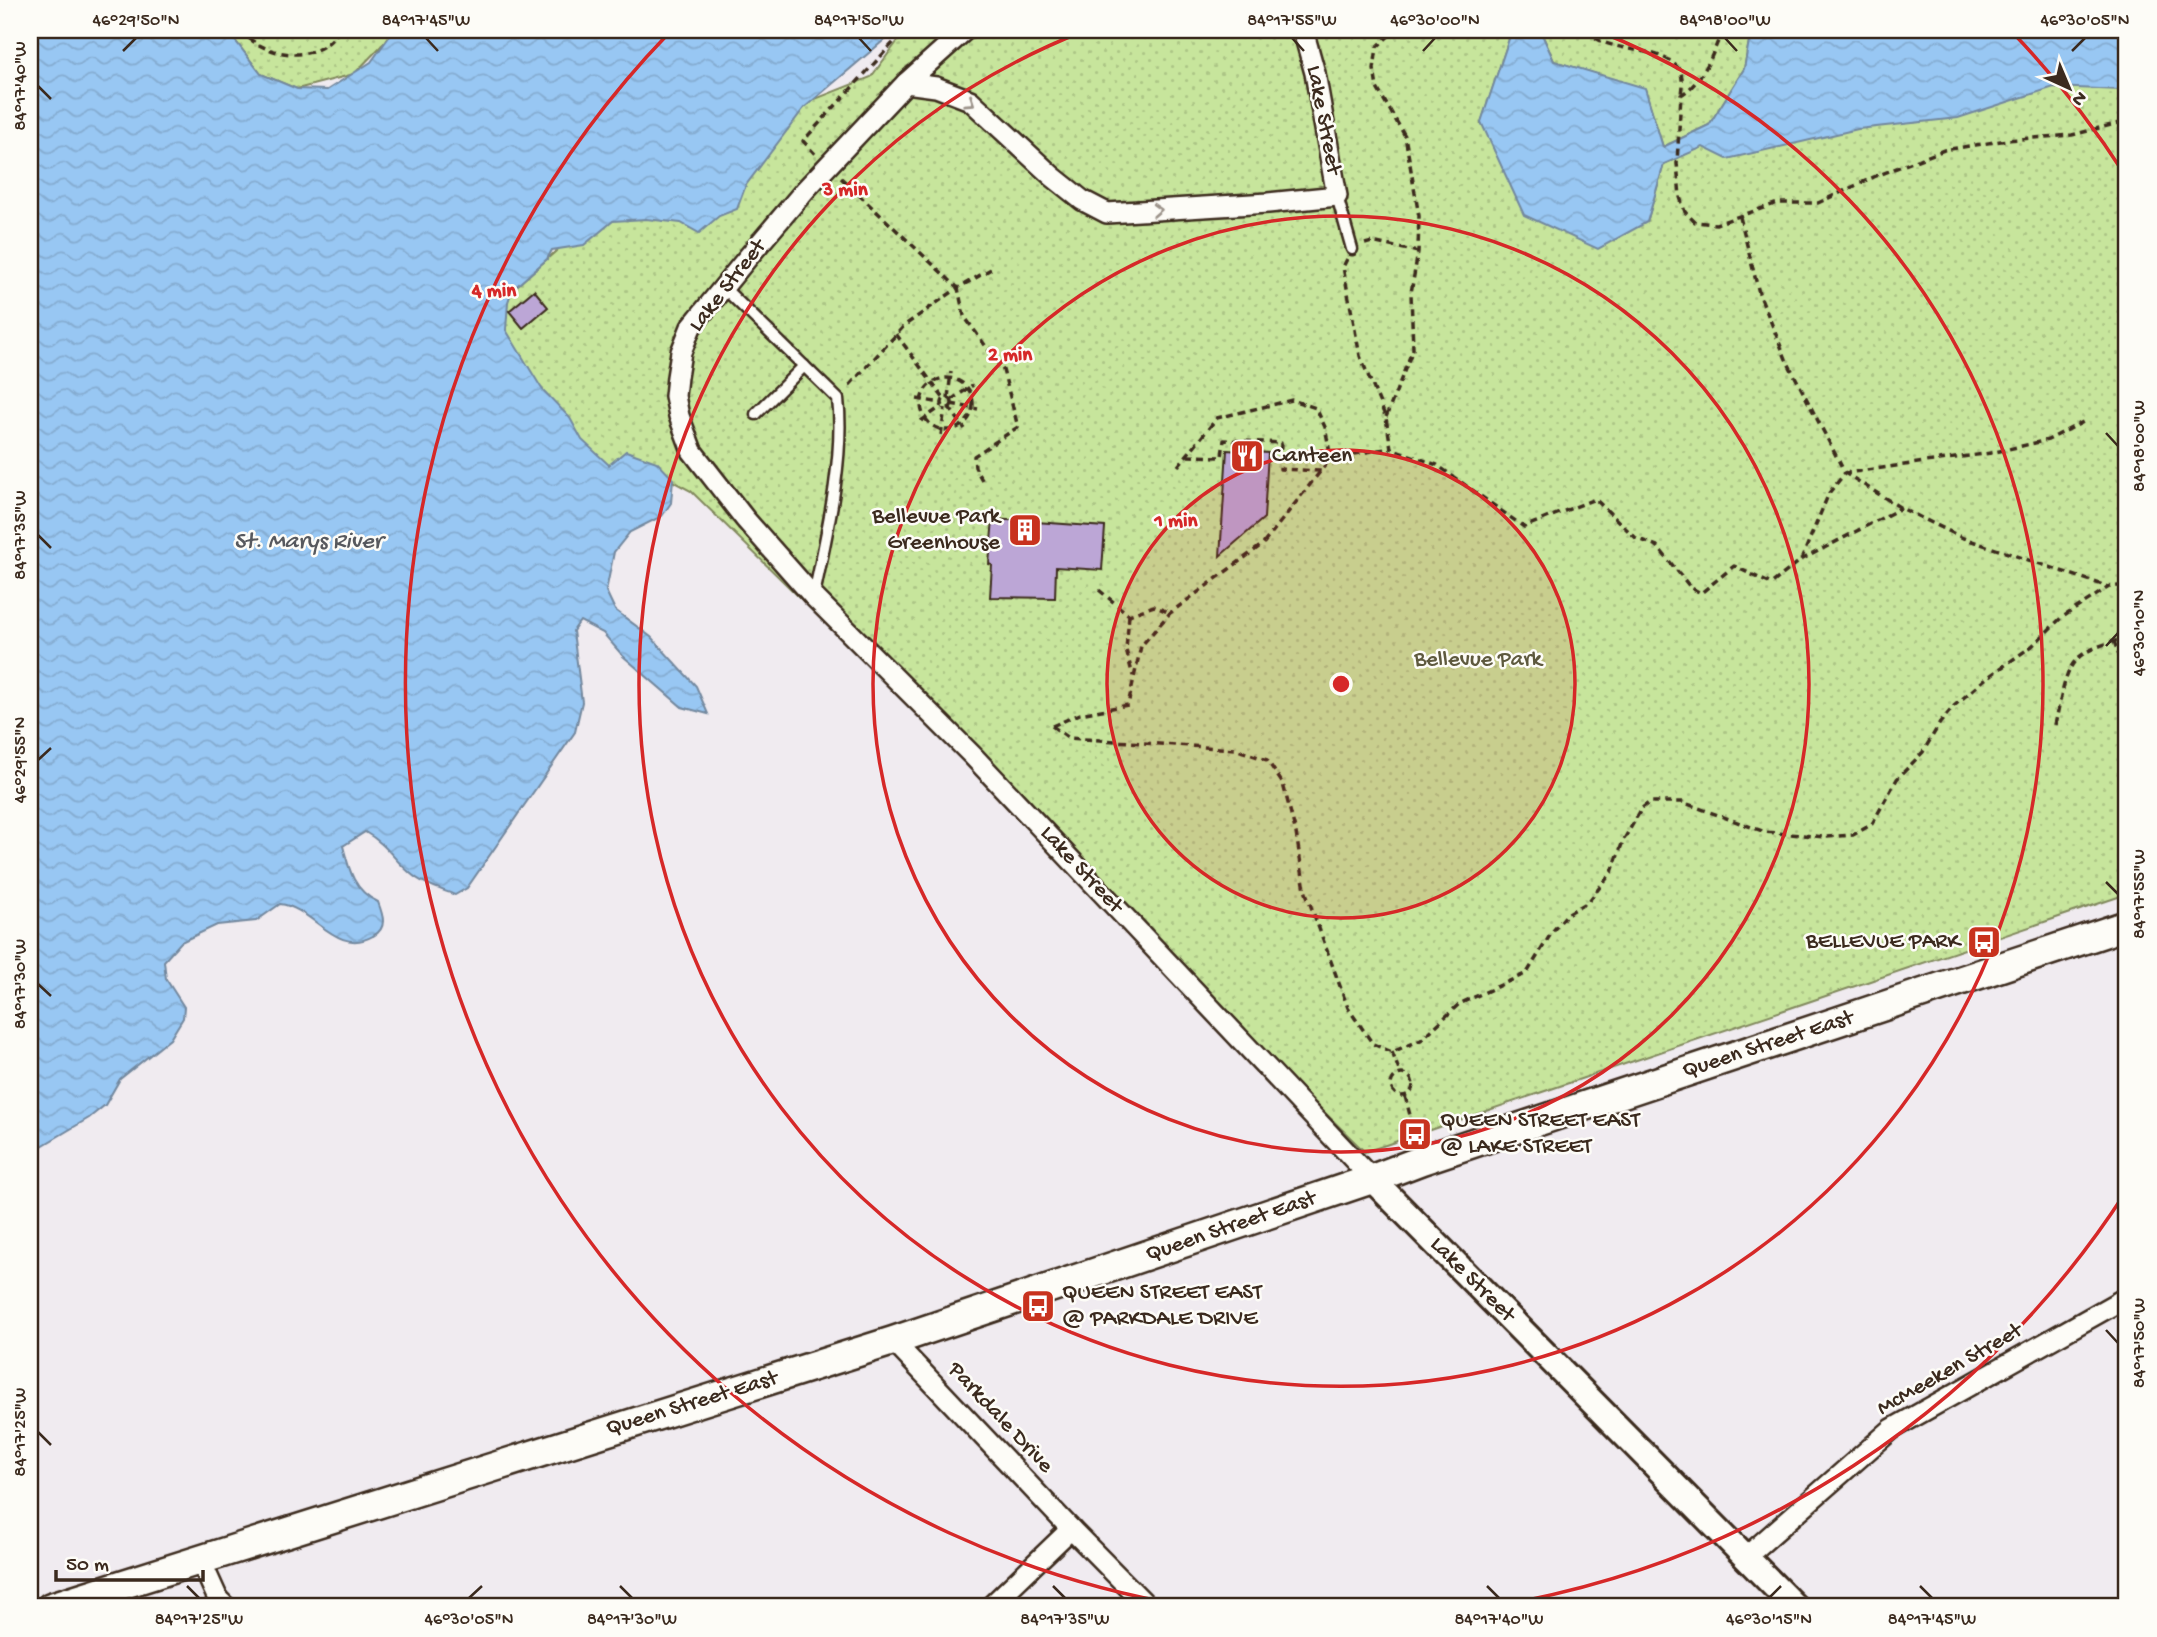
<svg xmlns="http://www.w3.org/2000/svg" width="2157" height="1637" font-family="'Gochi Hand',sans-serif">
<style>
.park{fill:url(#park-dots);stroke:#81885d;stroke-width:2}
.water{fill:url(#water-waves);stroke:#73889e;stroke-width:2}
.building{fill:#bca6d6;stroke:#3b2a1e;stroke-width:2}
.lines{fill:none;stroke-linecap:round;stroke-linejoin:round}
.service-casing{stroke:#3b2a1e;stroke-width:15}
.minor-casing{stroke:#3b2a1e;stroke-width:24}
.tertiary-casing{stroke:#3b2a1e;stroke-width:30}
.secondary-casing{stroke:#3b2a1e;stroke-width:33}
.path{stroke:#3b2a1e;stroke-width:3.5;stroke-dasharray:7 5;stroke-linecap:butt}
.service{stroke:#fdfcf7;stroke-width:10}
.minor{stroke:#fdfcf7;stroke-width:19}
.tertiary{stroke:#fdfcf7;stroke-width:24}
.secondary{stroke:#fdfcf7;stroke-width:28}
.oneway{stroke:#9c938a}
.ticks{fill:none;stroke:#3b2a1e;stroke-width:2.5}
.ring{fill:none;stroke:#d62828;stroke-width:3.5}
.labels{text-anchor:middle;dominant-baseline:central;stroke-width:5;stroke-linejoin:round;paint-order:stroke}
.street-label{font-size:23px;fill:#3b2a1e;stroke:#fdfcf7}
.poi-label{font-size:23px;fill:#3b2a1e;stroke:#fdfcf7;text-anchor:start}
.park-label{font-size:23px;fill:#5e593e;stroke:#fdfcf7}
.water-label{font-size:24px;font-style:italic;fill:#57595e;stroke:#fdfcf7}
.centre{fill:#d62828;stroke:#fdfcf7;stroke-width:3.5}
.ring-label{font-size:21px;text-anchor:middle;font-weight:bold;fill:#d62828;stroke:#fdfcf7;stroke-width:5;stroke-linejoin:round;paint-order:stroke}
.neatline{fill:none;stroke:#3b2a1e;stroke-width:2.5}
.ticks-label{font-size:18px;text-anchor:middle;fill:#3b2a1e}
</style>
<defs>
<pattern id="park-dots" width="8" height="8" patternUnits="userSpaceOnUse" patternTransform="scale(1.75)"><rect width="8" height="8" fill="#c7e59c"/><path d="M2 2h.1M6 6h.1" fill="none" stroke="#acc586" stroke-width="1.8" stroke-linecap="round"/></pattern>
<pattern id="water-waves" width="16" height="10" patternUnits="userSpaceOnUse" patternTransform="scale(1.75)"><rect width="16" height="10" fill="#98c7f3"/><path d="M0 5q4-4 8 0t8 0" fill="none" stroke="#84abd0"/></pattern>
</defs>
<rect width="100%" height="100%" fill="#f0ebf0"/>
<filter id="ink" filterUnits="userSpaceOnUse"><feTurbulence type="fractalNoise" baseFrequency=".0143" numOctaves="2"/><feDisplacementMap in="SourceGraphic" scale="14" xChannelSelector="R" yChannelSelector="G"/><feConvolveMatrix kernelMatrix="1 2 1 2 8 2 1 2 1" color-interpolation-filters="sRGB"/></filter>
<g filter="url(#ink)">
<!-- park -->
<g class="park">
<path d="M227 30H393L385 42 354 74 297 89 261 74Z"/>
<path d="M906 30H1512L1481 123 1647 222 1664 164 1703 146 2127 74V894L1365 1152 691 491 665 477 611 520 491 345 512 290 572 237 752 124 871 77Z"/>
<path d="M1540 30H1751L1744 69 1709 125 1663 147 1645 89 1554 61Z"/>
</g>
<!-- water -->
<g class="water">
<path d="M30 30H227L261 74 297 89 327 90 371 62 394 30H896L804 108 746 185 737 209 719 216 699 233 681 223 646 219 613 221 584 245 552 250 547 259 512 290 508 302 506 330 542 389 570 418 582 440 609 465 626 451 657 462 673 479 671 503 662 516 630 532 614 552 606 591 615 610 651 637 696 686 708 714 682 707 623 656 603 633 580 621 573 631 582 702 575 732 467 888 455 895C440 889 422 884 410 873 392 858 388 845 365 832L343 846C349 870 354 891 378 902 383 915 388 928 373 936 336 957 314 908 280 904L256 921 217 925 181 942 164 961 166 979 184 1007 183 1018 170 1039 120 1079 105 1105 89 1118 30 1153Z"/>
<path d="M1512 30H1540L1554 61 1645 88 1663 147 1709 125 1744 69 1751 30H2127V88L2121 90 2054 87 1958 118 1858 129 1727 159 1703 147 1664 164 1647 222 1598 249 1524 215 1481 122Z"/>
</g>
<!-- building -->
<g class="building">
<path d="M534 290 548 307 523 328 509 311Z"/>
<path d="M1227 450 1268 453 1264 518 1220 556Z"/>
<path d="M993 519 1105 527 1102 570 1056 567 1055 598 990 597 992 565 989 564Z"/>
</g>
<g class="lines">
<!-- service casing -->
<g class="service-casing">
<g id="service">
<path d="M1337 196 1352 249"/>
<path d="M723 287 838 399C845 458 826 537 814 595"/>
<path d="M756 414 804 366"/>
</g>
</g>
<!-- minor casing -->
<g class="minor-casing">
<g id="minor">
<path d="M965 30 906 83 806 189 749 256 691 327 681 352 677 377 675 396 679 416 692 451 745 519 813 596 973 756 1372 1179"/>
<path d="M906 83 936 87 970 100 1052 176 1082 200 1107 213 1268 203 1337 196 1315 73 1303 30"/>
<path d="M893 1341 1071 1529 1148 1607"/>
<path d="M1746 1557 1892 1429 2127 1297"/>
<path d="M200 1559 218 1599 226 1607"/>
<path d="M990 1607 1071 1529"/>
</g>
</g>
<!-- tertiary casing -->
<g class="tertiary-casing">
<path id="tertiary" d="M1372 1179 1795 1607"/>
</g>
<!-- secondary casing -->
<g class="secondary-casing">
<path id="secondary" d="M51 1607 893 1341 1372 1179 1422 1160 2127 925"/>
</g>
<!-- path -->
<g class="path">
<path d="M240 30C265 58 318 66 339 30"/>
<path d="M1586 30C1590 33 1595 38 1599 40 1621 52 1662 48 1678 68 1684 75 1682 86 1681 95"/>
<path d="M1722 30C1714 52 1703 82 1681 95L1677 163 1680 197 1685 212 1695 222 1716 224 1778 203H1818L1876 176 1944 150 2007 140 2072 135 2127 121"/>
<path d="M815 154 803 141 905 30"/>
<path d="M841 178 958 288 905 325 847 388"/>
<path d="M1740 217 1759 293 1786 359 1845 473 1901 508 1963 538 2109 587"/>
<path d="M1365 244 1372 242 1418 252"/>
<path d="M1347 259 1343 267 1360 356 1386 418 1391 448 1437 465 1524 527 1595 499 1636 538 1657 546 1691 588 1701 593 1734 566 1771 584 1801 560 1829 493 1845 473 1991 453 2048 440 2083 422"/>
<path d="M896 334 944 399"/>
<circle cx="947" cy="404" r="26"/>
<path d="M948 398 951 372"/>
<circle cx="947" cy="403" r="5"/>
<path d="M917 399 942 403"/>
<path d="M951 400 973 385"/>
<path d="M951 404 978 409"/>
<path d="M949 407 965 429"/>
<path d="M1386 417 1413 349 1411 293 1418 252 1419 216 1405 136 1377 88 1374 69 1377 47 1395 30"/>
<path d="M921 421 942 406"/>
<path d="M941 435 945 408"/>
<path d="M1188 456 1222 457 1224 440 1281 443 1280 469 1321 471"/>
<path d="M1178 466 1217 418 1292 400 1316 408 1325 427 1331 458"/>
<path d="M982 480 975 467 974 456 1018 427 1003 370 964 316 958 288 991 269"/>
<path d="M1801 560 1901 508"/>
<path d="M1099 590 1129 615 1154 606 1170 613"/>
<path d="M1129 615 1126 650 1133 676"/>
<path d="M2114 641 2126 676 2127 675"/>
<path d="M2055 725C2059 708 2064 672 2076 660 2088 647 2111 643 2127 637"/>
<path d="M1052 726 1069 738 1235 749 1267 760 1283 784 1296 833 1305 890 1348 1008 1373 1044 1392 1052 1421 1040 1459 1004 1527 973 1552 932 1567 914 1588 902 1612 872 1623 841 1642 808 1650 802H1682L1765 832 1826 837 1853 835 1872 824 1897 779 1923 752 1940 723 1954 706 1984 680 2032 646 2061 618 2109 587 2127 585"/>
<path d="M1052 726 1080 714 1128 705 1141 646 1170 613 1263 544 1331 458 1391 448"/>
<path d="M1392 1052 1400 1073"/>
<circle cx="1402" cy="1085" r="11"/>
<path d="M1405 1096 1416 1138"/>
</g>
<!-- service -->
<use href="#service" class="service"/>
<!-- minor -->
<use href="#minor" class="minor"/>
<!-- tertiary -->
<use href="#tertiary" class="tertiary"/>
<!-- secondary -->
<use href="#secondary" class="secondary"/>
</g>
<!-- one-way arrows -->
<defs><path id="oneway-chevron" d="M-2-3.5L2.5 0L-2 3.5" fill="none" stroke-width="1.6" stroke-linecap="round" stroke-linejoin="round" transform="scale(1.75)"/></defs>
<g class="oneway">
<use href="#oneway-chevron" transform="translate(970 102) rotate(34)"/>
<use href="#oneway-chevron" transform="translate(1157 210) rotate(-3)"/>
</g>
</g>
<!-- ticks -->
<path class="ticks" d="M426 38 438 51M859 38 871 51M1292 38 1304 51M1725 38 1737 51M123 51 136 38M1423 51 1435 38M2072 51 2085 38M38 86 51 99M2106 433 2118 446M38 535 51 548M2106 646 2118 633M38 760 51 748M2106 882 2118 894M38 984 51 996M2106 1330 2118 1343M38 1432 51 1445M187 1586 199 1598M620 1586 632 1598M1053 1586 1065 1598M1487 1586 1499 1598M1920 1586 1932 1598M469 1598 482 1586M1769 1598 1781 1586"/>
<!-- distance rings -->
<circle cx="1341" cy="684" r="234" fill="#d62828" fill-opacity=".12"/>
<g class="ring">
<circle cx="1341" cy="684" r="234"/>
<circle cx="1341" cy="684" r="468"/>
<path d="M1598 31A702 702 0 1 1 1084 31"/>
<path d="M2125 1193A935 935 0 0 1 1495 1606M1187 1606A935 935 0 0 1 668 34M2014 34A935 935 0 0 1 2125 175"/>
</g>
<!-- icons -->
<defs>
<g id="restaurant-square" transform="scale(1.75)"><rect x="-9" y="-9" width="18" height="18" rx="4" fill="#c8321e" stroke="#fdfcf7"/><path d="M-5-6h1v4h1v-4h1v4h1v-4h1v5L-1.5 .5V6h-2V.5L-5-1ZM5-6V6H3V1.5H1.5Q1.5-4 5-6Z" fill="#fff"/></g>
<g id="building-square" transform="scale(1.75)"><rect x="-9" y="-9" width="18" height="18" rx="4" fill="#c8321e" stroke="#fdfcf7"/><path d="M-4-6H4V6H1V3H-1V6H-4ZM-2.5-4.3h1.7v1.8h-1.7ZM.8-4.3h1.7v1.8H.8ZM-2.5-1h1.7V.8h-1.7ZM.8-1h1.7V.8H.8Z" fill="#fff"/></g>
<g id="bus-square" transform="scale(1.75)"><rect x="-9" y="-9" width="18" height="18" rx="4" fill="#c8321e" stroke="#fdfcf7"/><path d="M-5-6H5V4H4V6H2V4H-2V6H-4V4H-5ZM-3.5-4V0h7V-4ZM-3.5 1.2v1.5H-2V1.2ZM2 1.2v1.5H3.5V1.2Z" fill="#fff"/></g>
</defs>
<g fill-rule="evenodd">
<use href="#restaurant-square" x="1247" y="456"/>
<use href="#building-square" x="1025" y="530"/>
<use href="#bus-square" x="1984" y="942"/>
<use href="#bus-square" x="1415" y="1134"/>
<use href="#bus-square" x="1038" y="1306"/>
</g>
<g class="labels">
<!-- street labels -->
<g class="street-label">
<text transform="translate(1323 120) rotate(79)">Lake Street</text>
<text transform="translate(728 286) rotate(-52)">Lake Street</text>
<text transform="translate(1081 870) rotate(47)">Lake Street</text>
<text transform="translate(1768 1045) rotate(-18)">Queen Street East</text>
<text transform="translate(1231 1227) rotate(-19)">Queen Street East</text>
<text transform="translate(1472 1280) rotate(45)">Lake Street</text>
<text transform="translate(1950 1370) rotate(-30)">McMeeken Street</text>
<text transform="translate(692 1404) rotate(-17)">Queen Street East</text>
<text transform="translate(1000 1418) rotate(47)">Parkdale Drive</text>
</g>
<!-- poi labels -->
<g class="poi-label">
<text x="1272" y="456">Canteen</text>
<text x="1000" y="517" text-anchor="end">Bellevue Park<tspan x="1000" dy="26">Greenhouse</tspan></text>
<text x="1960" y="942" text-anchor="end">BELLEVUE PARK</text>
<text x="1440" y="1121">QUEEN STREET EAST<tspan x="1440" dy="26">@ LAKE STREET</tspan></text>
<text x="1062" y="1293">QUEEN STREET EAST<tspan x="1062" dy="26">@ PARKDALE DRIVE</tspan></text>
</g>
<!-- park labels -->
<g class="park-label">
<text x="1478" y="660">Bellevue Park</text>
</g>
<!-- water labels -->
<g class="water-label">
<text x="308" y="542">St. Marys River</text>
</g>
</g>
<circle cx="1341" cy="684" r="10" class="centre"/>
<g class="ring-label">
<text x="845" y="195">3 min</text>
<text x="494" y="296">4 min</text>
<text x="1010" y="360">2 min</text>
<text x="1176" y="526">1 min</text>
</g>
<!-- margin -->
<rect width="2157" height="1637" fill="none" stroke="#fdfcf7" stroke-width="77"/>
<!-- north arrow -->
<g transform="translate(2069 88) rotate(136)" stroke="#fdfcf7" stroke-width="5" paint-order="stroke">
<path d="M0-5L12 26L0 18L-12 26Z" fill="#3b2a1e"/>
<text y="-10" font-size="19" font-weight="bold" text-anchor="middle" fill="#3b2a1e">N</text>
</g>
<!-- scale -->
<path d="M56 1570v10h147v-10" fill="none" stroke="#3b2a1e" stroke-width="3.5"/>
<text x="66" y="1570" font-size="21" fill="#3b2a1e" stroke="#fdfcf7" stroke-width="5" paint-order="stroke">50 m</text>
<rect x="38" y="38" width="2080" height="1560" class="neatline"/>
<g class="ticks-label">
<text x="136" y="25">46°29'50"N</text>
<text x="426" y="25">84°17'45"W</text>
<text x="859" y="25">84°17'50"W</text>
<text x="1292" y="25">84°17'55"W</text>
<text x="1435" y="25">46°30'00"N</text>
<text x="1725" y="25">84°18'00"W</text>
<text x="2085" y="25">46°30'05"N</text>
<text transform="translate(19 86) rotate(-90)" y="6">84°17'40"W</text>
<text transform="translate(2138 446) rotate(-90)" y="6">84°18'00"W</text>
<text transform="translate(19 535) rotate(-90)" y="6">84°17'35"W</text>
<text transform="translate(2138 633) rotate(-90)" y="6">46°30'10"N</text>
<text transform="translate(19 760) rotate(-90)" y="6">46°29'55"N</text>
<text transform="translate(2138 894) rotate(-90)" y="6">84°17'55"W</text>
<text transform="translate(19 984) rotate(-90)" y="6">84°17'30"W</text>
<text transform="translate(2138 1343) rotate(-90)" y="6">84°17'50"W</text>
<text transform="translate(19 1432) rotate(-90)" y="6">84°17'25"W</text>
<text x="199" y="1624">84°17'25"W</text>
<text x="469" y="1624">46°30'05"N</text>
<text x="632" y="1624">84°17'30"W</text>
<text x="1065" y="1624">84°17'35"W</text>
<text x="1499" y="1624">84°17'40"W</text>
<text x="1769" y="1624">46°30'15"N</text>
<text x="1932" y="1624">84°17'45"W</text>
</g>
</svg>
